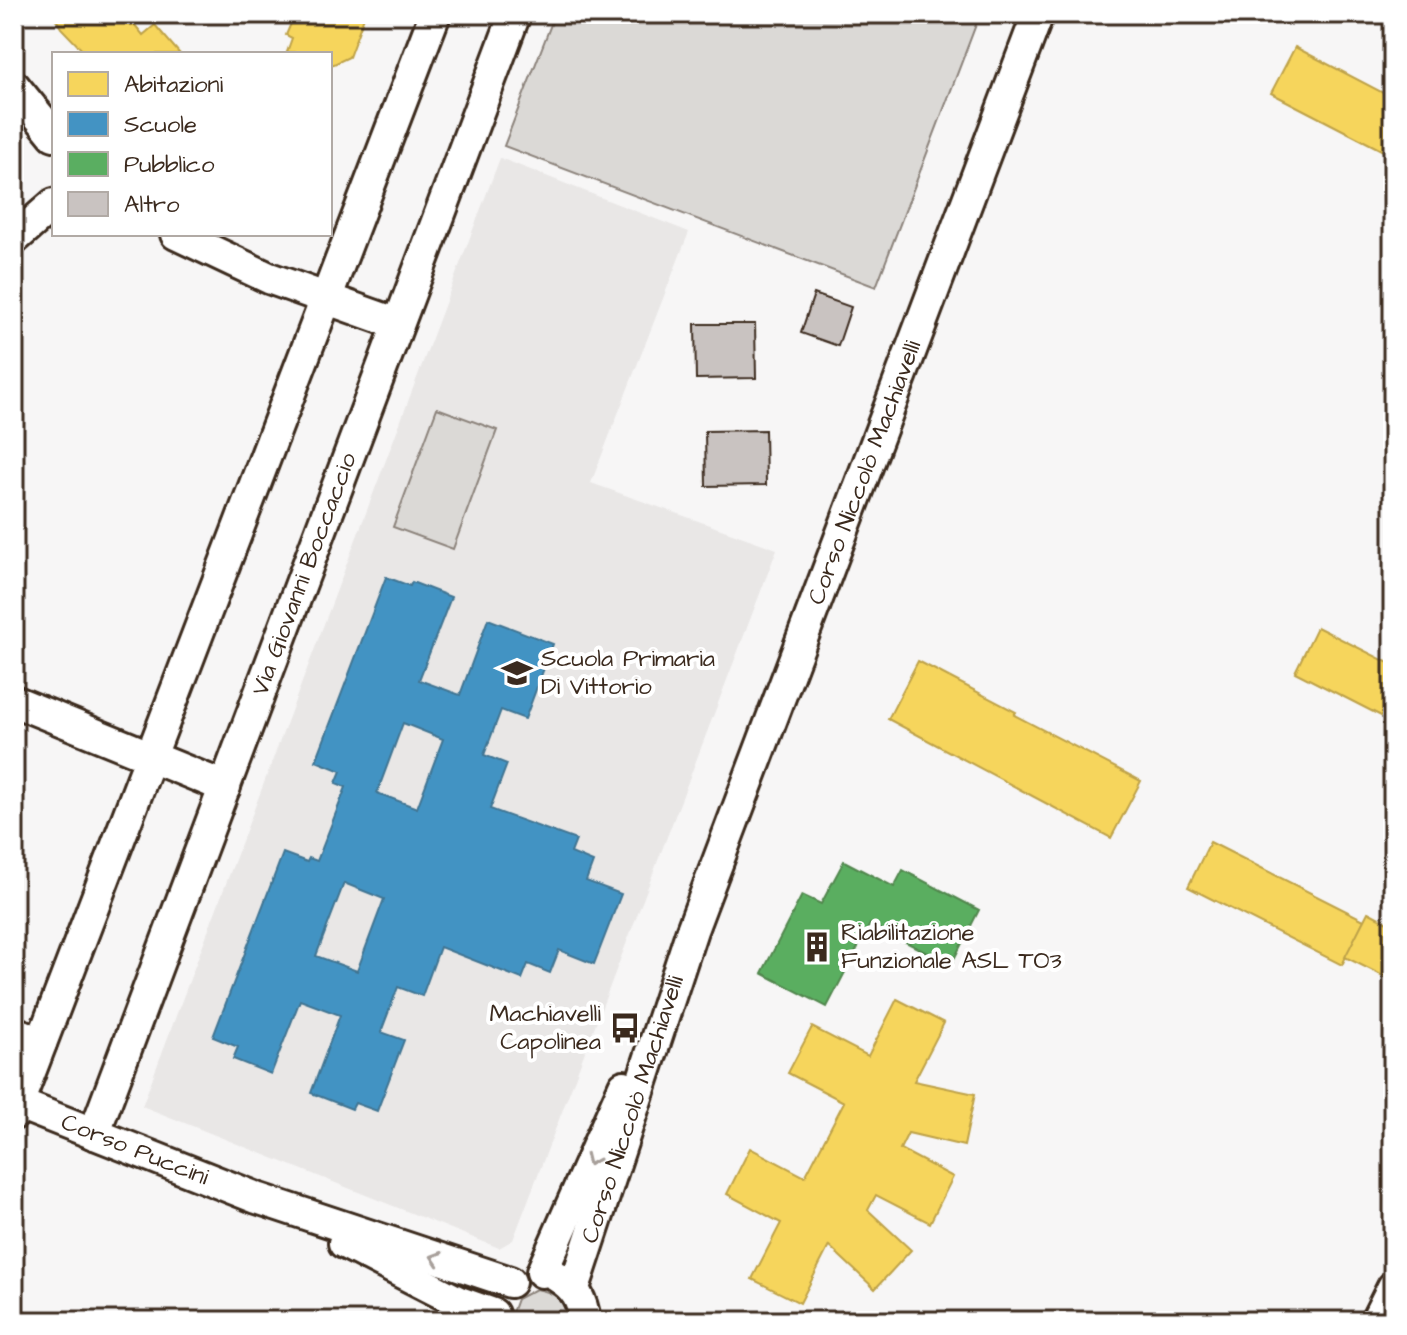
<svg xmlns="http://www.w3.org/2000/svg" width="1407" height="1335" font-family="'Architects Daughter',sans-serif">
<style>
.built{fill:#e9e7e6}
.green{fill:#dbd9d6;stroke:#8b827a;stroke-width:2}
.homes{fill:#f6d55c;stroke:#bea249;stroke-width:2}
.schools{fill:#4393c3;stroke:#417492;stroke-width:2;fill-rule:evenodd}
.public{fill:#5aae61;stroke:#51864d;stroke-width:2}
.building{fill:#c9c3c1;stroke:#3b2a1e;stroke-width:2}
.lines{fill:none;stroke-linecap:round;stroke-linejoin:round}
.minor-casing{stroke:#3b2a1e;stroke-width:36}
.minor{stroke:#fff;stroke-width:30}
.oneway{stroke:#a79f9a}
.labels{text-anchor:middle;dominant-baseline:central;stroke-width:8;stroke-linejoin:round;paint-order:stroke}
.street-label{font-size:24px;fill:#3b2a1e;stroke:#fff}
.poi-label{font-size:24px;fill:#3b2a1e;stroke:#fff;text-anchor:start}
</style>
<rect width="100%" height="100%" fill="#f7f6f6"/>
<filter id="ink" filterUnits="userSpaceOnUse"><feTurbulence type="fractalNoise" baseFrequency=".0125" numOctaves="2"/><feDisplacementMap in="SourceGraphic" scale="16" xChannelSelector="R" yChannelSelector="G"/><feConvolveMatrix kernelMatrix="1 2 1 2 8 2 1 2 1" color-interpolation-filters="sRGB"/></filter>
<g filter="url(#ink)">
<!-- built -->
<path class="built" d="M500 158 689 232 591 483 777 549 513 1240 499 1248 142 1106Z"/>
<!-- green -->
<g class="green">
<path d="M555 14H980L876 287 504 146Z"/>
<path d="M437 408 497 430 453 549 393 527Z"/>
<path d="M536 1289C556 1292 565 1301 568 1321H509L517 1299Z"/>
</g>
<!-- homes -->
<g class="homes">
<path d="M53 14H126L143 35 155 25 180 54H86L61 28Z"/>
<path d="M295 14H365L349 57 330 66V54L287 52 292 38 286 35Z"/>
<path d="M1295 47 1393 98V156L1271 93Z"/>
<path d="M1317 627 1393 665V722L1295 672Z"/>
<path d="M918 661 1016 712 1014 715 1141 781 1111 838 888 719Z"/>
<path d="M1210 842 1364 920 1342 965 1188 887Z"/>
<path d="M1368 912 1393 925V981L1345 957Z"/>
<path d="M897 999 944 1023 914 1081 975 1094 964 1146 908 1133 900 1149 953 1177 930 1223 876 1195 868 1210 911 1250 875 1289 829 1246 800 1303 752 1279 781 1223 727 1194 750 1148 805 1177 844 1102 788 1073 812 1027 868 1056Z"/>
</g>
<!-- schools -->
<path class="schools" d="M386 577 410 586 412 582 451 597 419 680 460 695 488 619 553 644 525 719 501 710 484 755 507 764 490 809 576 840 571 853 593 862 586 881 621 894 594 964 559 950 550 973 528 964 522 979 440 947 422 996 398 987 381 1032 404 1040 377 1111 355 1103 352 1109 311 1093 340 1015 300 1000 271 1074 233 1059 238 1047 213 1037 283 853 307 862 309 858 317 861 346 787 336 783 341 771 316 761ZM403 723 443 739 417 808 377 793ZM344 883 384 899 357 971 316 956Z"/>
<!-- public -->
<path class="public" d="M844 861 894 887 903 870 979 910 951 965 870 924 827 1007 762 973 802 895 821 904Z"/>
<!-- building -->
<g class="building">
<path d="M814 294 851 307 838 346 801 333Z"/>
<path d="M695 324H755L756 378 696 379Z"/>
<path d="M765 430 766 485 706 486 705 431Z"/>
</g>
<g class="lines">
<!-- minor casing -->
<g class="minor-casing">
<g id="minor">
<path d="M14 86 54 135"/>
<path d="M176 234 269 278 398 324"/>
<path d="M14 239 54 204"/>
<path d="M14 701 225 787"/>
<path d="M14 1032 41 1043"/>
<path id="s1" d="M14 1102 257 1198 510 1282"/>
<path d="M14 1114 435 14"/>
<path id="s2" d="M94 1134 515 14"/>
<path d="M344 1243 459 1302 493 1314"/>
<path d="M542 1272 624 1086"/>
<path d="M558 1277C576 1288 582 1300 585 1321"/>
<path id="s3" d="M574 1288 692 930 1038 14"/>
<path d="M1376 1321 1393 1287"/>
</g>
</g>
<!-- minor -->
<use href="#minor" class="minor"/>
</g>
<!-- one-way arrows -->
<defs><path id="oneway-chevron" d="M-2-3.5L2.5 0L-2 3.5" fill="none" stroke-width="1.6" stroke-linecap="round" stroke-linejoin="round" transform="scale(2)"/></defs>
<g class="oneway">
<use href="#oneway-chevron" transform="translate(591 1160) rotate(114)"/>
<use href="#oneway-chevron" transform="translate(436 1258) rotate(-162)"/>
</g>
</g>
<!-- icons -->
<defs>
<g id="school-bare" transform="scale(2.4)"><path d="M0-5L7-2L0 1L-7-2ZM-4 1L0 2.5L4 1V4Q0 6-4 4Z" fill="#3b2a1e" stroke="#fff" stroke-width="2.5" paint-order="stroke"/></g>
<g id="building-bare" transform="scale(2.4)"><path d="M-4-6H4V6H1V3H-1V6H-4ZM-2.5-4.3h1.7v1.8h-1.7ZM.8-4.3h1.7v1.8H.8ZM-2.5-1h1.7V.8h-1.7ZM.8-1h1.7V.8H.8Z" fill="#3b2a1e" stroke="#fff" stroke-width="2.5" paint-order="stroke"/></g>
<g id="bus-bare" transform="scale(2.4)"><path d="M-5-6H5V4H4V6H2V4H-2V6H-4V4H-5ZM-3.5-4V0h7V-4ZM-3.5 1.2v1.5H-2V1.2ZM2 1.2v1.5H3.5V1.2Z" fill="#3b2a1e" stroke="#fff" stroke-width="2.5" paint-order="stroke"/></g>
</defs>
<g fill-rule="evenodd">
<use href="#school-bare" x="517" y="673"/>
<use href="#building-bare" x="817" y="947"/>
<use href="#bus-bare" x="625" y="1028"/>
</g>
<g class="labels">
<!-- street labels -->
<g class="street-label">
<text stroke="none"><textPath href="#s3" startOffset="866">Corso Niccolò Machiavelli</textPath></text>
<text stroke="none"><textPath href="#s2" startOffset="598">Via Giovanni Boccaccio</textPath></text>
<text stroke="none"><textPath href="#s3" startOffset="188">Corso Niccolò Machiavelli</textPath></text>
<text stroke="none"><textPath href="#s1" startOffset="130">Corso Puccini</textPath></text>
</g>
<!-- poi labels -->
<g class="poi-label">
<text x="541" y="659">Scuola Primaria<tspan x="541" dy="28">Di Vittorio</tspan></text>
<text x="841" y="933">Riabilitazione<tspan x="841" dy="28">Funzionale ASL TO3</tspan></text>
<text x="601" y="1014" text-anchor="end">Machiavelli<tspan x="601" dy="28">Capolinea</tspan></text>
</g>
</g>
<!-- margin -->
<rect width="1407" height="1335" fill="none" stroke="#fff" stroke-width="48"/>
<rect x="24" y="24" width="1359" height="1287" fill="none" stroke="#3b2a1e" stroke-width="3" filter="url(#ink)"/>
<!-- legend -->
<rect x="52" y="52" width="280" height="184" fill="#ffffff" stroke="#b1aaa5" stroke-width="2"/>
<rect x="68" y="72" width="40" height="24" fill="#f6d55c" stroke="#b1aaa5" stroke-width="2"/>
<text x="124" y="92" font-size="24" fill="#3b2a1e">Abitazioni</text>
<rect x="68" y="112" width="40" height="24" fill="#4393c3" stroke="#b1aaa5" stroke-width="2"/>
<text x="124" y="132" font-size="24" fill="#3b2a1e">Scuole</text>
<rect x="68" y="152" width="40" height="24" fill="#5aae61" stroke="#b1aaa5" stroke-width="2"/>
<text x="124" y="172" font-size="24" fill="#3b2a1e">Pubblico</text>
<rect x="68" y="192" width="40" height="24" fill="#c9c3c1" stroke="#b1aaa5" stroke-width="2"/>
<text x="124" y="212" font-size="24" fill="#3b2a1e">Altro</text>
</svg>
